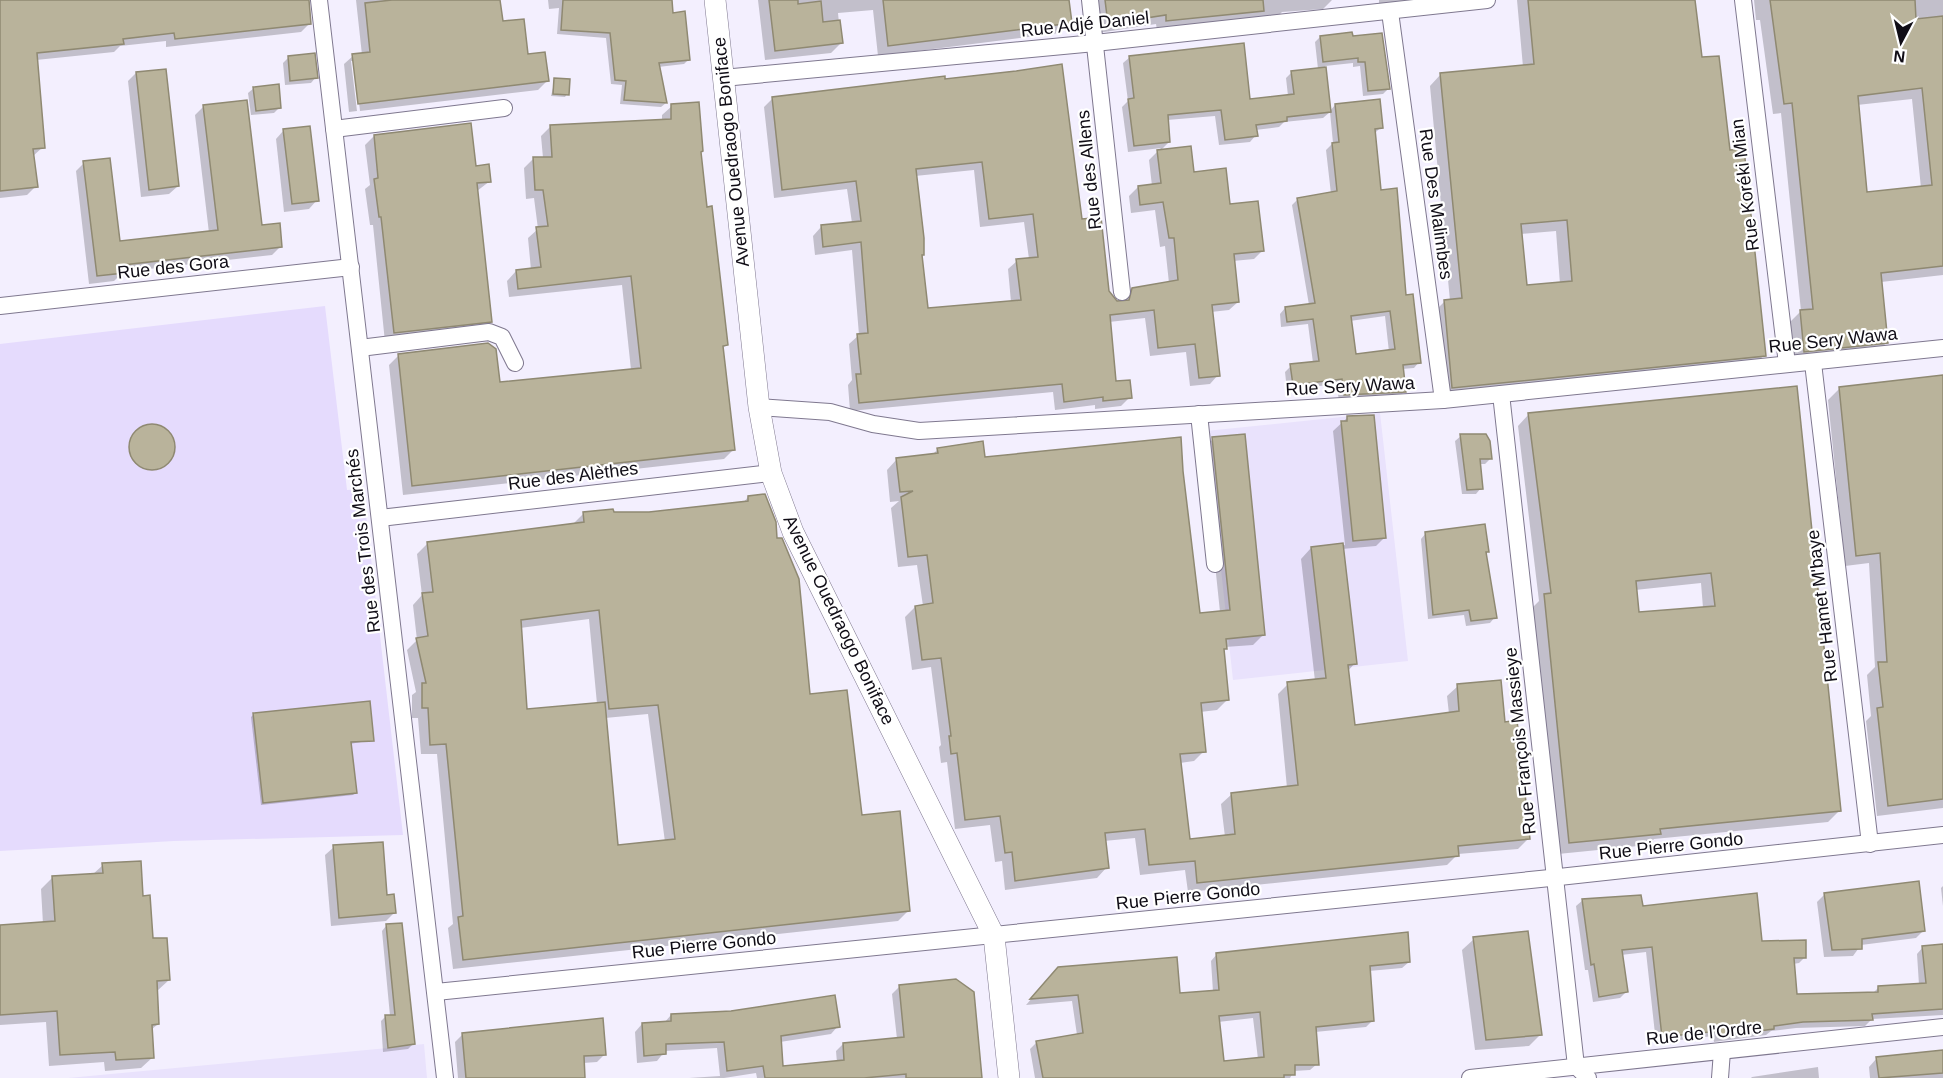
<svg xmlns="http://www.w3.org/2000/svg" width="1943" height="1078" font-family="Arial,sans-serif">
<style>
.built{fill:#e9e2fc}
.grass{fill:#e5dbfd}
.shadow{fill:#0003;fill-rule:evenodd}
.building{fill:#b9b39b;stroke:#8f8972;stroke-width:1.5;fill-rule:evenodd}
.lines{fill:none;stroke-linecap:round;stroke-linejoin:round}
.minor-casing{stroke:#7f788f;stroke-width:18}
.tertiary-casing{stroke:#7f788f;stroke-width:22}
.minor{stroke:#fff;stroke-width:16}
.tertiary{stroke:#fff;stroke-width:21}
.labels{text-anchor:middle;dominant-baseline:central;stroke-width:4.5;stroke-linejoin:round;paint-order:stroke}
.street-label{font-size:18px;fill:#100d16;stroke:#fff}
</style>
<rect width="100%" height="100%" fill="#f3effe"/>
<!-- built -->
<g class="built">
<path d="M1380 413 1408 661 1233 680 1206 431Z"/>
<path d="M424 1044 427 1078H68L388 1048Z"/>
</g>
<!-- grass -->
<path class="grass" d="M325 306 347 490 363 489 403 835 174 841 0 851V344Z"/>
<!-- shadow -->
<g class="shadow">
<path d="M0 0H309L310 23 301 32 166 47V41L120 46 114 52 36 60 43 147 33 156 36 186 27 195 0 198Z"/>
<path d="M356 0H498L502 23 547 81 538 90 360 111 354 61H351L357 111 349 112 344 64 353 56 362 55Z"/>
<path d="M548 0H670L671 15 689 59 684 64 658 67 666 103 661 107 620 104 622 85 611 84 606 38 557 34 559 8 549 9Z"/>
<path d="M758 0H1068L1070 23 1060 33 878 56 873 10 838 13 841 43 831 53 765 60Z"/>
<path d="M1095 0H1332L1323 9 1282 12 1276 18 1157 30 1156 24 1098 33Z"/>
<path d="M1379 0H1433L1379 6Z"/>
<path d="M1517 0H1694L1701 59 1728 152 1764 355 1753 367 1441 399 1433 313 1445 301H1450L1430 86 1441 74 1523 67ZM1556 231 1560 284 1526 287 1521 234Z"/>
<path d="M1754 0H1943V275L1881 282 1886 343 1876 354 1794 362 1790 322 1801 311 1781 113 1773 114 1760 20H1756ZM1912 99 1921 188 1866 194 1857 105Z"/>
<path d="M1351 33 1388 89 1383 94 1363 96 1360 66 1353 67V63L1325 66 1330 111 1335 105 1381 127 1375 133 1380 191 1419 362 1414 368 1402 369 1405 391 1399 397 1339 400 1336 384 1287 390 1285 372 1291 366 1313 363 1308 324 1281 327 1280 314 1285 308 1309 305 1292 205 1298 199 1331 194 1326 150 1333 143 1330 112 1323 118 1284 122 1279 127 1255 130 1256 135 1250 142 1219 145 1215 116 1167 120 1169 142 1160 151 1193 173 1228 205 1263 250 1254 259 1233 261 1238 302 1229 310 1211 312 1218 375 1210 384 1190 386 1186 352 1150 356 1145 318 1109 322 1115 383 1130 397 1121 406 1095 409V405L1055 410 1053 392 850 411 848 385 852 380 849 344 859 335 852 250 815 255 813 236 821 227 852 223 847 189 774 198 764 107 773 98 944 78 1081 221 1108 292 1118 303H1122L1133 289 1169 283 1165 246 1160 247 1155 210 1131 213 1129 196 1138 187 1152 186 1149 160 1161 148 1128 152 1122 107 1128 101 1123 63 1130 57 1249 100 1288 96 1286 78 1292 72 1318 69 1315 42 1320 37ZM974 170 980 227 1024 222 1029 259 1017 261 1008 269 1011 302 927 310 915 176ZM1385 316 1389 352 1355 356 1350 321Z"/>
<path d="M288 58 316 77 311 83 285 85 283 63Z"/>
<path d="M136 73 178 186 169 194 141 197 128 81Z"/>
<path d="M555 80 567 94 565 97 551 96Z"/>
<path d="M254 88 280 107 274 113 251 115 248 93Z"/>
<path d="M204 106 260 227 281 246 272 255 123 272 114 281 89 284 76 171 84 163 119 243 209 233 195 115Z"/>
<path d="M672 106 699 153 726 345 722 349 733 450 724 459 403 495 389 365 399 355 498 384 631 370 622 285 509 297 507 281 516 271 531 270 528 238 538 229 534 198 526 199 524 168 533 159 543 158 541 136 550 127 662 121V115Z"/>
<path d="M284 130 317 200 309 209 284 212 276 139Z"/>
<path d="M374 136 475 168 490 181 477 191 491 321 481 331 385 342 373 225H370L365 189 370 185 365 145Z"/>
<path d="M1943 376V808L1877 816 1866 721 1871 716 1867 675 1875 667 1869 563 1845 566 1828 400 1840 388Z"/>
<path d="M1796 388 1840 810 1828 822 1654 839 1648 845 1558 854 1533 607 1539 601 1518 426 1529 414ZM1701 583 1703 608 1637 614 1635 590Z"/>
<path d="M1347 418 1385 537 1376 546 1342 549 1355 663 1347 672 1353 726 1449 714 1447 696 1458 686 1504 723 1528 839 1518 849 1458 854 1447 865 1188 892 1185 870 1140 875 1135 838 1104 841 1107 867 1097 878 1005 890 1002 861 995 862 990 825 955 829 947 762 941 763 939 747 941 745 931 667 912 670 905 617 915 607 923 606 917 565 898 567 891 508 899 501 890 502 887 470 897 459 932 455 938 449 984 459 1181 471 1199 614 1220 612 1203 449 1213 439 1263 635 1253 645 1225 647 1223 651 1227 700 1217 710 1200 712 1204 751 1194 761 1180 763 1188 841 1225 837 1221 804 1232 794 1287 788 1278 694 1288 684 1315 681 1301 559 1311 548 1345 545 1333 431Z"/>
<circle cx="151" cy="448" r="22"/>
<path d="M1461 436 1490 459 1485 464H1479L1481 488 1476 494H1462L1455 441Z"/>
<path d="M748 497 776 540 808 696 861 817 908 911 898 921 453 969 448 928 453 924 437 754H421L418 718H412V695L416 692 407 650 417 640 413 605 422 595 417 554 427 544 573 524 584 513 649 514 743 503ZM589 619 597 704 526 711 520 628ZM648 714 665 842 617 847 605 718Z"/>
<path d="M1484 526 1490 595 1495 617 1490 623 1466 626 1464 615 1428 619 1421 539 1426 533Z"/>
<path d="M254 714 372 740 350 744 356 792 353 795 261 805 251 717Z"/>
<path d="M334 847 386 896 394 913 386 921 331 926 325 855Z"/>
<path d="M103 865 142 897 152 940 169 980 157 991 158 1024 151 1030 153 1057 141 1068 105 1071 104 1062 49 1066 46 1022 0 1025V926L43 924 41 889 52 878 92 875Z"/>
<path d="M1943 886V906L1941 888Z"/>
<path d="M1825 894 1924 930 1916 938 1861 945 1853 956 1824 957 1817 902Z"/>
<path d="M1583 900 1642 907 1805 957 1799 963 1793 964 1795 996 1872 994 1878 988 1919 985 1917 954 1923 947 1943 945V1015L1872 1019 1865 1026 1796 1028 1771 1031 1766 1035 1714 1042 1713 1036 1656 1043 1646 952 1621 955 1626 992 1620 998 1593 1002 1588 970H1585L1576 906Z"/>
<path d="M386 926 413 1044 408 1049 383 1052 381 1021 386 1016H390L382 931Z"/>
<path d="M1474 939 1540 1035 1529 1046 1475 1050 1462 950Z"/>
<path d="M1217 954 1409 962 1402 968 1369 971 1373 1020 1366 1027 1315 1032 1317 1064 1310 1070 1294 1071 1290 1078H1035L1030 1049 1037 1042 1077 1035 1072 1001 1026 1005 1051 976 1179 994 1213 992 1211 961ZM1253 1018 1258 1059 1223 1063 1218 1022Z"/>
<path d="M900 986 981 1078H757L756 1073 724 1078H689L720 1076 717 1048 665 1051 657 1061 637 1063 635 1032 642 1024 664 1023 671 1015 838 1026 831 1034 780 1042 782 1068 837 1063 836 1051 843 1044 897 1039 892 994Z"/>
<path d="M463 1034 605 1054 597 1062 583 1063 584 1078H458L455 1042Z"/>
<path d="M1943 1052V1078H1870L1869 1067 1877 1058Z"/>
<path d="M1818 1067 1819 1078H1751L1752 1077Z"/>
</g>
<!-- building -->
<g class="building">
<path d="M0 0H309L311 24 175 39 174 33 123 39 124 44 37 53 45 148 33 149 38 187 0 191Z"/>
<path d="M392 0H500L503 21 524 19 528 54 545 52 549 81 358 104 352 54 370 52 365 3Z"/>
<path d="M563 0H672L673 13 685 11 690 60 659 63 667 103 624 100 626 81 615 80 610 33 561 30Z"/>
<path d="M769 0H798V4L821 1 823 22 840 20 843 43 775 51Z"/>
<path d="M883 0H1069L1072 23 888 46Z"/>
<path d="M1105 0H1263L1264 11 1166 21V15L1108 24Z"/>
<path d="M1528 0H1695L1702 57 1719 56 1730 150 1744 149 1766 356 1452 388 1444 300 1462 298 1440 73 1534 64ZM1567 220 1572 281 1527 285 1521 224Z"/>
<path d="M1770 0H1915L1916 19 1943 16V266L1881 273 1888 343 1804 352 1800 310 1813 309 1792 103 1784 104ZM1922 88 1932 185 1867 192 1858 96Z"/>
<path d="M1352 32 1353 36 1382 33 1390 89 1368 91 1365 62H1358V58L1323 62 1320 36Z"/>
<path d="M1244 43 1250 99 1294 94 1291 71 1326 67 1331 112 1287 117V121L1256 125 1258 136 1225 140 1221 110 1168 115 1170 142 1134 146 1128 99 1134 98 1129 56Z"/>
<path d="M315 53 318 78 290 81 288 56Z"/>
<path d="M1062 64 1082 219 1101 217 1109 291 1117 301 1129 300 1132 288 1178 280 1174 238H1169L1163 202 1140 205 1138 186 1161 183 1157 150 1191 146 1194 172 1226 168 1230 204 1258 201 1264 251 1234 254 1239 302 1212 305 1220 376 1199 378 1195 344 1158 348 1154 310 1110 315 1116 381 1130 380 1132 398 1103 401V397L1064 402 1062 384 859 403 856 374H861L857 334 868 333 861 242 823 247 821 225 861 221 856 181 782 190 772 97 945 76V79L1016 71ZM982 162 989 219 1033 214 1038 257 1016 259 1021 300 928 308 922 255H924V238L916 169Z"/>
<path d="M166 69 179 186 149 190 136 72Z"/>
<path d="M554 78 570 79 569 95 553 94Z"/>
<path d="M279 84 281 108 256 111 253 87Z"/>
<path d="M1380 99 1383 128 1375 129 1381 190 1397 188 1406 295 1413 294 1421 363 1403 365 1406 392 1344 395 1342 379 1293 385 1290 364 1319 361 1313 319 1287 322 1285 307 1315 303 1297 198 1337 191 1332 143 1339 142 1335 104ZM1390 311 1395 349 1356 354 1351 316Z"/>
<path d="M247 100 262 225 280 223 282 247 123 265 124 273 97 276 83 161 110 158 120 241 218 230 203 105Z"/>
<path d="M699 102 703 151 701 152 707 207 712 206 728 345 723 346 735 450 412 486 398 354 488 343 496 349 500 382 641 368 631 276 518 289 516 270 541 267 536 227 548 226 543 190H535L533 157H552L550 125 671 119V104Z"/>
<path d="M471 123 476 166 489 164 491 182 477 183 492 322 394 333 381 217H379L374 179 378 178 374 135Z"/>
<path d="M310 126 319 201 292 204 283 129Z"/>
<path d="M1943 375V799L1888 806 1877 708 1883 707 1878 662H1887L1880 553 1856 556 1839 387Z"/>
<path d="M1797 386 1841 811 1660 829 1661 834 1569 843 1544 594 1551 593 1528 413ZM1711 573 1715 606 1639 612 1636 581Z"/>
<path d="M1374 415 1386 538 1353 541 1341 421H1347V416Z"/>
<circle cx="152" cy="447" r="23"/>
<path d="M1245 434 1265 635 1226 639 1227 649H1224L1229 700 1201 703 1206 752 1180 754 1190 839 1235 834 1231 793 1298 785 1287 682 1326 678 1311 547 1343 543 1357 664 1348 665 1355 725 1459 711 1457 684 1501 680 1505 722 1517 720 1530 839 1458 846 1459 856 1197 883 1195 861 1149 865 1145 829 1105 833 1109 868 1015 881 1012 852 1005 853 1000 816 965 820 957 753 951 754 949 736H951L941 658 922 660 915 606 933 603 927 555 908 557 901 497 913 491 900 492 896 458 938 453 937 448 983 441 985 457 1181 437 1183 471 1200 613 1230 610 1212 437Z"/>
<path d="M1460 434H1486L1490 441 1492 459H1480L1483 489 1467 490Z"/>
<path d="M765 494 776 522 777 538H782L799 579 810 694 847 690 862 815 900 811 910 911 463 960 458 917 463 916 446 744 430 745 428 708H422V683H426L416 638 428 636 422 593 433 592 427 542 584 522 583 512 613 509 614 512H649L748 501V496ZM599 610 609 709 658 705 675 839 618 845 605 702 527 709 521 620Z"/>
<path d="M1485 524 1489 552H1486L1497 618 1471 621 1469 610 1433 615 1425 532Z"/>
<path d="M370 701 374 741 351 742 357 793 263 803 253 713Z"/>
<path d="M383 842 387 895 394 894 396 913 339 918 333 845Z"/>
<path d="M141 861 143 896 150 895 153 938H167L170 980 157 981 159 1024 152 1025 154 1058 116 1060 115 1052 60 1055 57 1011 0 1015V925L55 921 52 876 103 873 102 863Z"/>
<path d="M1919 881 1925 931 1862 939V949L1832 950 1824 893Z"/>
<path d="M1757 893 1762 941 1806 940V958H1794L1797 994 1878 992V986L1926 983 1922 946 1943 944V1009L1872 1014 1873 1020 1803 1022 1774 1026V1029L1719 1036V1031L1662 1037 1652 947 1622 950 1628 992 1599 997 1594 964 1591 965 1582 899 1641 895 1643 906Z"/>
<path d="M402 923 415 1044 388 1048 385 1015H395L386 924Z"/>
<path d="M1528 931 1542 1035 1486 1040 1473 937Z"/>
<path d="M1408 932 1410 962 1370 966 1374 1021 1316 1027 1319 1065H1295V1075H1284V1078H1043L1036 1041 1083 1033 1078 995 1030 999 1058 967 1177 957 1180 993 1219 990 1216 953ZM1260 1012 1264 1057 1224 1061 1219 1016Z"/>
<path d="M956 979 974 992 982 1078H906V1074L864 1078H765L763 1066 727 1071 724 1042 666 1044V1054L644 1056 642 1023 671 1021V1014L731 1011 835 995 840 1027 781 1036 783 1066 844 1060 843 1043 904 1037 899 985Z"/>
<path d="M603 1018 606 1055 584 1056 585 1078H466L462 1033Z"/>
<path d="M1943 1050V1073L1879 1078 1876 1057Z"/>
</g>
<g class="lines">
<!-- minor casing -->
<g class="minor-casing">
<g id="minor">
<path d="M319 0 445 1078"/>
<path d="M1090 0 1122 292"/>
<path d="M1743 0 1787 364"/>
<path d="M1390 12 1443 400"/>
<path d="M723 78 1095 43 1487 0"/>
<path d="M334 129 504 108"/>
<path d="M0 306 351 267"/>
<path d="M360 348 489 332 502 337 515 363"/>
<path d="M1813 363 1870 844"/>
<path d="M1501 394 1576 1066 1588 1078"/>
<path d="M759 407 830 412 873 424 919 431 1443 400 1943 348"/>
<path d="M1199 414 1215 564"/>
<path d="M380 518 771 473"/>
<path d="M436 992 1550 878 1943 835"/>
<path d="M1470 1078 1943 1027"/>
<path d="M1720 1078 1722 1051"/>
</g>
</g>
<!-- tertiary casing -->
<g class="tertiary-casing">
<path id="tertiary" d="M715 0 759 407 771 473 793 532 994 936 1009 1078"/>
</g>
<!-- minor -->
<use href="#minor" class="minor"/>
<!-- tertiary -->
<use href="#tertiary" class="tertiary"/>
</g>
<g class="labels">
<!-- street labels -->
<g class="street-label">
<text transform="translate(1085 24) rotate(-6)">Rue Adjé Daniel</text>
<text transform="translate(731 152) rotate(-96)">Avenue Ouedraogo Boniface</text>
<text transform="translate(1089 170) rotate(-96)">Rue des Allens</text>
<text transform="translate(1745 185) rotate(-97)">Rue Koréki Mian</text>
<text transform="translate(1436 204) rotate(82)">Rue Des Malimbes</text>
<text transform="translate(173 267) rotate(-6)">Rue des Gora</text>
<text transform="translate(1833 340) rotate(-6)">Rue Sery Wawa</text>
<text transform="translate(1350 386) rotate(-3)">Rue Sery Wawa</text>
<text transform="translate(573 476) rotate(-7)">Rue des Alèthes</text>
<text transform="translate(363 541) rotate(-97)">Rue des Trois Marchés</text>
<text transform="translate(1822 606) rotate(-97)">Rue Hamet M'baye</text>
<text transform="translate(839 620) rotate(64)">Avenue Ouedraogo Boniface</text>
<text transform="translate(1520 741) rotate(-96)">Rue François Massieye</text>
<text transform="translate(1671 846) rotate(-6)">Rue Pierre Gondo</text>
<text transform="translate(1188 896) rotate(-6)">Rue Pierre Gondo</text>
<text transform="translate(704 945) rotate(-6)">Rue Pierre Gondo</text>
<text transform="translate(1704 1033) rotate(-6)">Rue de l'Ordre</text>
</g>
</g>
<!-- north arrow -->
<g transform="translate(1901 42) rotate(187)" stroke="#ffffff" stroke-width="4.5" paint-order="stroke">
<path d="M0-4.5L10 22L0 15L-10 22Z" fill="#100d16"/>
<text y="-9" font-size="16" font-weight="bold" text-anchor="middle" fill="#100d16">N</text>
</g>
</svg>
